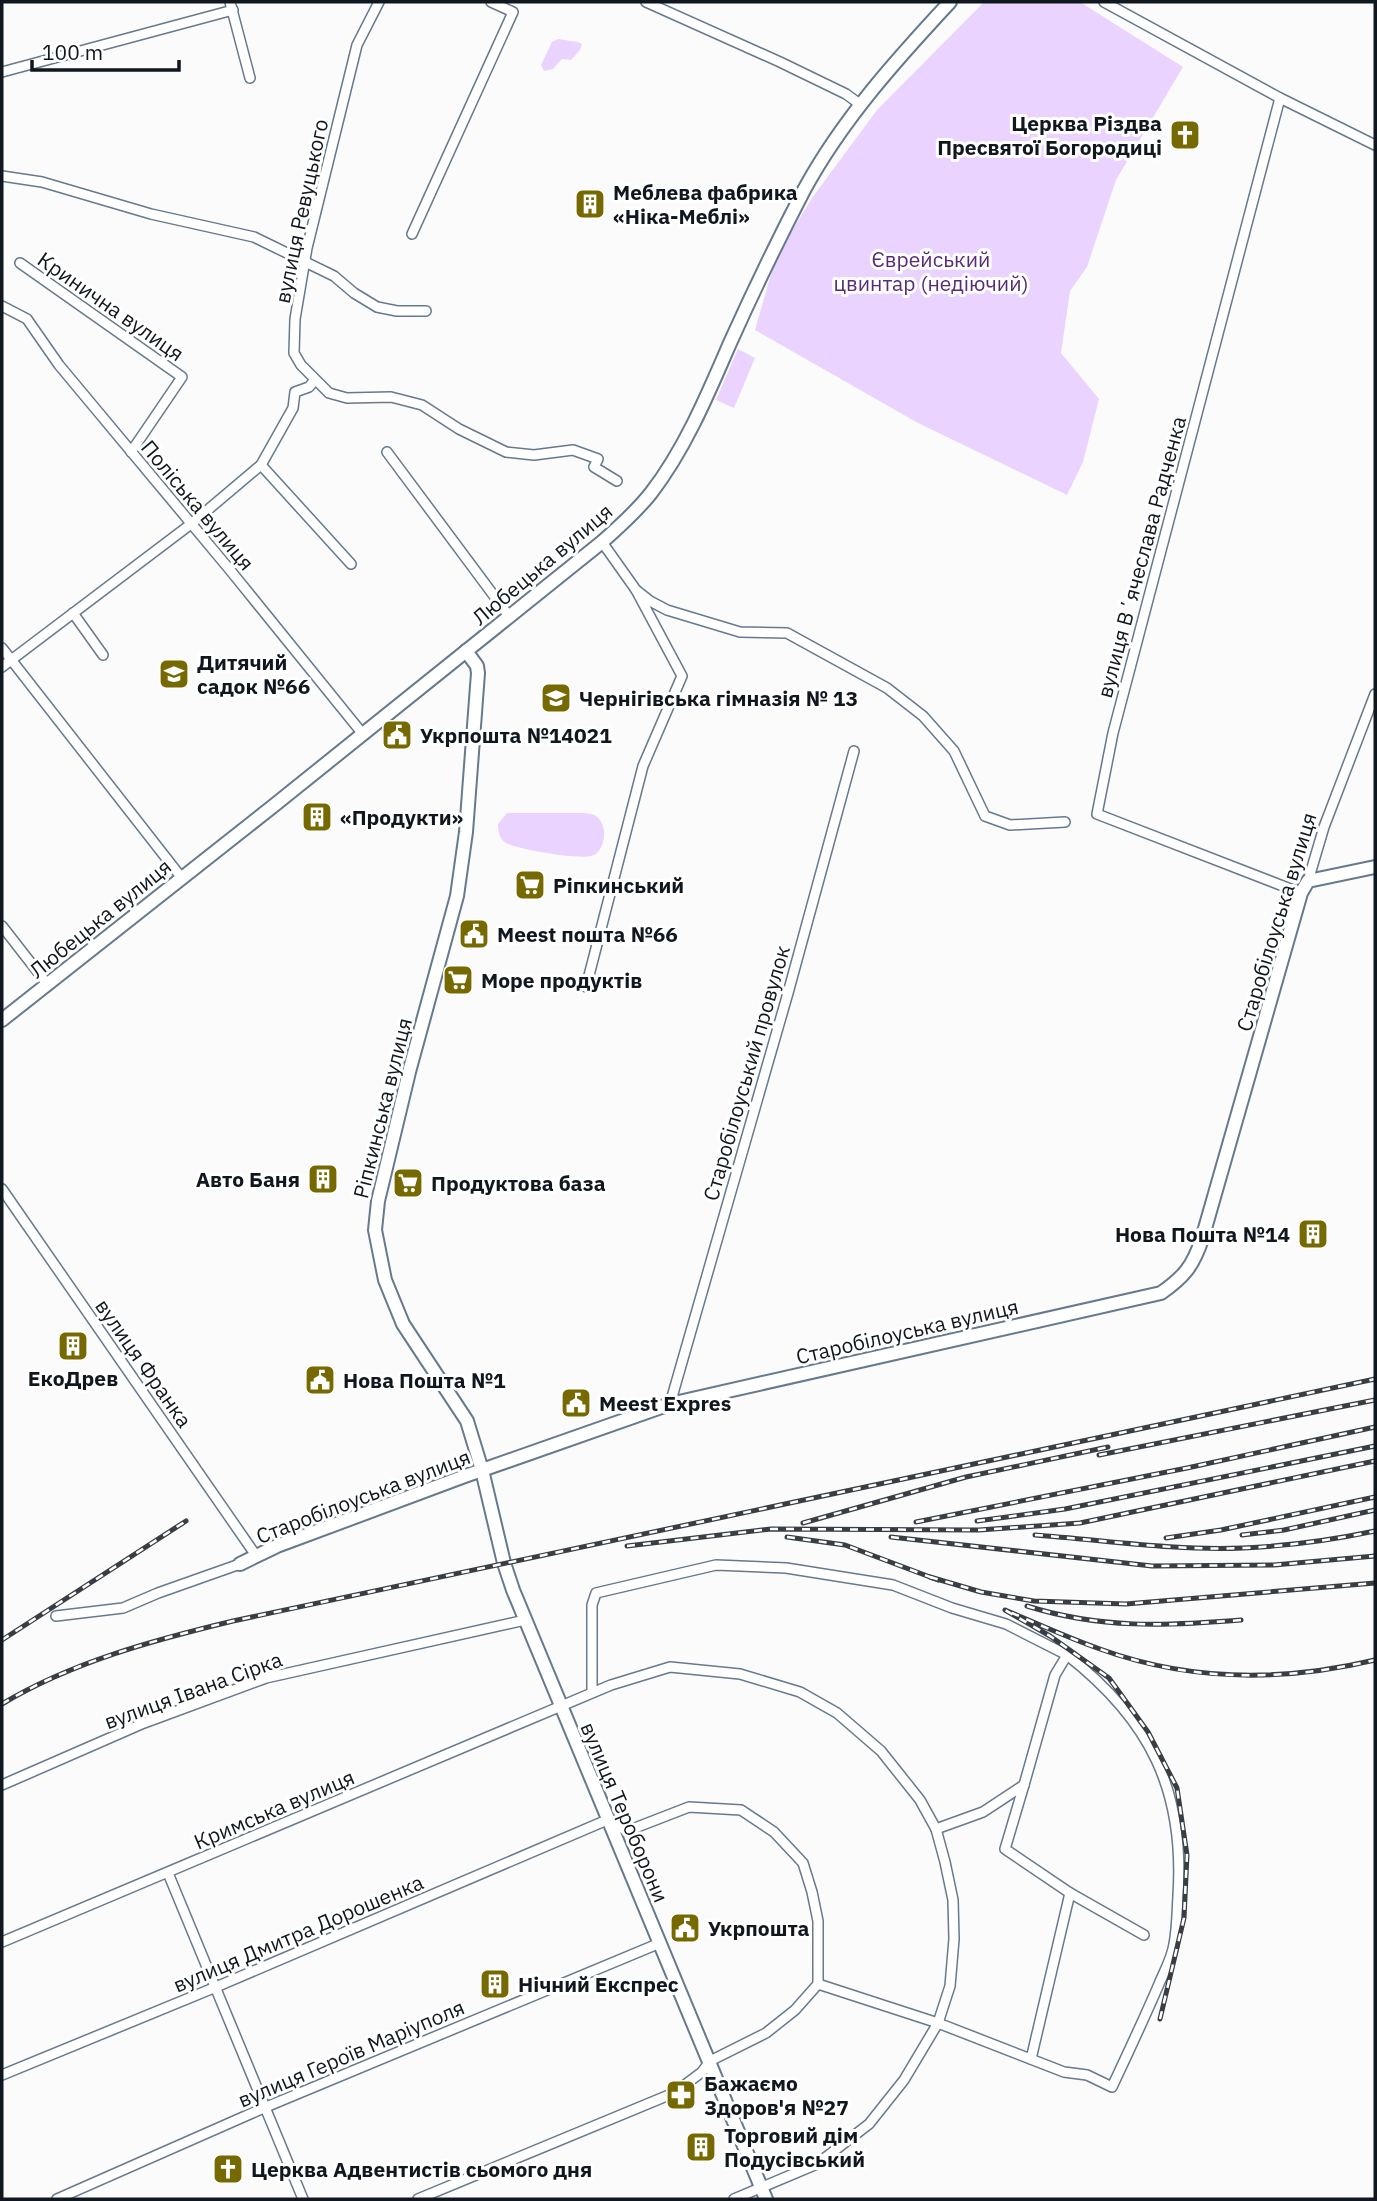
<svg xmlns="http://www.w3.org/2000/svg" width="1377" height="2201" font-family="'IBM Plex Sans',sans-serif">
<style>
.green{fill:#ead3ff}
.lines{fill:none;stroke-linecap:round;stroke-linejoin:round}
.street-casing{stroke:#66798d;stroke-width:12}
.secondary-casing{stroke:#66798d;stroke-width:16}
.street{stroke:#fff;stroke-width:9}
.secondary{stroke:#fff;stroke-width:12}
.rail-casing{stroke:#383e44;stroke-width:5}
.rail{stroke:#fff;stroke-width:2.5;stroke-dasharray:8;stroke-linecap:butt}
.labels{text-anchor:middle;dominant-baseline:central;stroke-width:6;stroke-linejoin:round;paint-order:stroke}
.poi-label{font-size:21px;font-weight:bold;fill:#10171f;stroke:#fff;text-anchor:start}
.street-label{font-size:21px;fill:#10171f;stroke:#fff}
.park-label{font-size:21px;fill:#582b78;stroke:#fff}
</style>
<rect width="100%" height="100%" fill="#fbfbfb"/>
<!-- green -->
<g class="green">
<path d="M984 2H1080L1183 67 1116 180 1087 267 1070 291 1061 353 1099 399 1083 462 1067 495 918 423 755 330 773 267 790 234 812 198 877 110Z"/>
<path d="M558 39 578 42 582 44 580 50 571 60 562 59 553 69 544 71 541 65 552 42Z"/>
<path d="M738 349 755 358 734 408 716 400Z"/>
<path d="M507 813H585C589 814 593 814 596 816 608 824 606 848 594 855 584 861 516 849 506 843 499 839 498 831 498 824Z"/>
</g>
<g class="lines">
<!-- street casing -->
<g class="street-casing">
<g id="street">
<path d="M230 2 250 78"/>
<path d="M379 2 357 45 307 248 295 319 294 353 301 365 329 393 347 398 391 397 422 405 459 429 506 452 534 455 573 450 598 459 594 467 617 481"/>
<path d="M646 2 780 62 846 94 861 105"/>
<path d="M1104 2 1280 98 1375 145"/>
<path d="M2 72 233 10"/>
<path d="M1280 98 1113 733 1097 814 1301 893"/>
<path d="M2 176 42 182 151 214 254 237 334 276 354 293 377 307 397 311H426"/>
<path d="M412 234 513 12 491 2"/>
<path d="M20 263 182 377 131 452"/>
<path d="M2 306 27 319 59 365 230 570 362 733"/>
<path d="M387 452 509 616"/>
<path d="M261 465 351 564"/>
<path d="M636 590 650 601 667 610 720 626 740 632 787 633 887 688 923 716 954 751 985 816 1010 825 1065 822"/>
<path d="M73 613 103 655"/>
<path d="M2 648 181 877"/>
<path d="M2 667 191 524 261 465 293 408 295 392 309 387 314 381"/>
<path d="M1308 881 1324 827 1375 694"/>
<path d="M2 926 48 985"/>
<path d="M586 987 643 766 682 676 636 590 602 542"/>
<path d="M2 1189 257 1557"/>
<path d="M670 1404 788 993 854 751"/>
<path d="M56 1616 123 1608 158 1593 240 1564"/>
<path d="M592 1692V1605L596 1593 716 1565 786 1568 893 1585 952 1608 1006 1624 1067 1655 1055 1675 1024 1785 983 1812 936 1829"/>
<path d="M2 1785 144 1723 266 1678 525 1620"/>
<path d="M1024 1785 1005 1849 1070 1893"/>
<path d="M168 1873 303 2199"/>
<path d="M2 1942 611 1685 670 1667 740 1674 800 1692 837 1713 881 1751 920 1800 936 1829 945 1862 953 1900 954 1939 950 1986 938 2023 904 2080 869 2124 817 2164 734 2199"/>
<path d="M818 1984 938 2023 1064 2072 1087 2075 1112 2087C1128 2053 1144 2019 1159 1984 1164 1972 1172 1958 1174 1944 1177 1929 1177 1912 1178 1896 1185 1790 1150 1720 1067 1655"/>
<path d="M1031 2059 1070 1893 1144 1935"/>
<path d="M2 2075 216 1987 607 1820 627 1831 689 1807 741 1810 774 1832 803 1863 812 1892 818 1921V1984L795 2010 766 2033 710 2061 702 2072 674 2093"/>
<path d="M57 2199 266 2107 660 1943"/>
<path d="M418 2199 669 2095"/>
</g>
</g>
<!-- secondary casing -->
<g class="secondary-casing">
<g id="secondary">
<path d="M466 651 477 666 478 673 466 832 457 896 409 1072 378 1201 375 1230 385 1280 403 1324 467 1421 482 1470 504 1563 513 1590 766 2199"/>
<path d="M2 1020 272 807 602 542C619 527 637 511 651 493 685 449 708 394 730 343 753 292 778 240 804 190 842 120 896 60 950 2"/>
<path d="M240 1564 277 1546 465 1476 670 1404 1161 1293C1184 1277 1193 1266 1202 1239L1301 893 1308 881 1375 867"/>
</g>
</g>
<!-- street -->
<use href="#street" class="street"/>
<!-- secondary -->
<use href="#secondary" class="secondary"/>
<!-- rail casing -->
<g class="rail-casing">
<g id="rail">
<path d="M1099 1455 1375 1400"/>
<path d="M977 1521 1065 1509 1375 1446"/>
<path d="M916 1522 1187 1468 1375 1427"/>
<path d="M803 1523 966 1477 1108 1447"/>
<path d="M1035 1535C1104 1540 1174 1551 1243 1548 1288 1546 1332 1540 1375 1531"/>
<path d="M1242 1535 1284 1530 1375 1510"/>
<path d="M787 1537 845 1545 938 1580"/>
<path d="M891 1537 1152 1566 1274 1565 1375 1556"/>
<path d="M1166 1538 1221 1530 1375 1497"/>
<path d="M627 1546 771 1529 979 1530 1080 1523 1375 1461"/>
<path d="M930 1577 981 1592 1034 1601 1126 1604 1375 1583"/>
<path d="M1027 1606C1100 1629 1166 1626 1241 1620"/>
<path d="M2 1640 186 1521"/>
<path d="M2 1704C72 1662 154 1640 233 1621L1375 1379"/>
<path d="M1160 2019 1184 1918 1187 1855 1177 1788 1148 1732 1109 1678 1050 1636 1005 1610C1036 1623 1068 1638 1100 1649 1191 1682 1282 1682 1375 1660"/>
</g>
</g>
<!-- rail -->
<use href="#rail" class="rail"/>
</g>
<!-- icons -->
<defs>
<g id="church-square" transform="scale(1.575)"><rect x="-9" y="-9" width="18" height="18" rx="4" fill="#766900" stroke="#fff"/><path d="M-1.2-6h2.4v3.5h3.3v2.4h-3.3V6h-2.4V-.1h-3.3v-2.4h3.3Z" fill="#fff"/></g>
<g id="building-square" transform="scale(1.575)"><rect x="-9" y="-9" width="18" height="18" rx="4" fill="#766900" stroke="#fff"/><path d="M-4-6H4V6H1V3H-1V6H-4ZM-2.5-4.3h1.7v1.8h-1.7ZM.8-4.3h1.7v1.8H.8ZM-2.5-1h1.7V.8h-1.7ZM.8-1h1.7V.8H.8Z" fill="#fff"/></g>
<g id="school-square" transform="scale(1.575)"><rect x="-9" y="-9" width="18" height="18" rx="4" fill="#766900" stroke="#fff"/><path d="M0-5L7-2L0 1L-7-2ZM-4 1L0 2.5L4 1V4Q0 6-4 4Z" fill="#fff"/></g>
<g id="civic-square" transform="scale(1.575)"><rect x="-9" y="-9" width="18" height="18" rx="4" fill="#766900" stroke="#fff"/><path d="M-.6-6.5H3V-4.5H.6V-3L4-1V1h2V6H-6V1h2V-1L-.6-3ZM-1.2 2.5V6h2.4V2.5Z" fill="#fff"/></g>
<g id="supermarket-square" transform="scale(1.575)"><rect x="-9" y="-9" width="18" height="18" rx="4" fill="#766900" stroke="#fff"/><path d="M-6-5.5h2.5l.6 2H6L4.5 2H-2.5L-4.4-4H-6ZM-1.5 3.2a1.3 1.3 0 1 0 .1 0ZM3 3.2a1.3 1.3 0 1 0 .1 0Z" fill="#fff"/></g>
<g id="pharmacy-square" transform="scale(1.575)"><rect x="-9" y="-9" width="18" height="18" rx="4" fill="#766900" stroke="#fff"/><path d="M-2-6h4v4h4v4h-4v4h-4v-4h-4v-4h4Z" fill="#fff"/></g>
</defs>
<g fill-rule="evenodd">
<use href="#church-square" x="1185" y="135"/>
<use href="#building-square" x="590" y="204"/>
<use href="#school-square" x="174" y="674"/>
<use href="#school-square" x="556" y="698"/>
<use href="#civic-square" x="397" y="735"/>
<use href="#building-square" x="317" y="817"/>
<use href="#supermarket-square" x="530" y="885"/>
<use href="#civic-square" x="474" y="934"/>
<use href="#supermarket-square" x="458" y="980"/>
<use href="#building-square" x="323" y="1179"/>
<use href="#supermarket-square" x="408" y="1183"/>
<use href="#building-square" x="1313" y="1234"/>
<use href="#building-square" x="73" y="1346"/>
<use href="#civic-square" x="320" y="1380"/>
<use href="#civic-square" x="576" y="1403"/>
<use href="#civic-square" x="685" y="1928"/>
<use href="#building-square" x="495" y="1984"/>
<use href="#pharmacy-square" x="681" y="2095"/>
<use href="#building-square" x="701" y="2147"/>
<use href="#church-square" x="228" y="2169"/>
</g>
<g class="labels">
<!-- poi labels -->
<g class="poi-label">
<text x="1162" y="123" text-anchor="end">Церква Різдва<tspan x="1162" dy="24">Пресвятої Богородиці</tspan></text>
<text x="613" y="192">Меблева фабрика<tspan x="613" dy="24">«Ніка-Меблі»</tspan></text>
<text x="197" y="662">Дитячий<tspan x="197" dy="24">садок №66</tspan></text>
<text x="579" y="698">Чернігівська гімназія № 13</text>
<text x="420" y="735">Укрпошта №14021</text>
<text x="340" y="817">«Продукти»</text>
<text x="553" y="885">Ріпкинський</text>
<text x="497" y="934">Meest пошта №66</text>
<text x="481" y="980">Море продуктів</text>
<text x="300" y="1179" text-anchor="end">Авто Баня</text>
<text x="431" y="1183">Продуктова база</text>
<text x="1290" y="1234" text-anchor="end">Нова Пошта №14</text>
<text x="73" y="1378" text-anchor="middle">ЕкоДрев</text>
<text x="343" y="1380">Нова Пошта №1</text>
<text x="599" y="1403">Meest Expres</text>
<text x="708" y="1928">Укрпошта</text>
<text x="518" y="1984">Нічний Експрес</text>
<text x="704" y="2083">Бажаємо<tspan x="704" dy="24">Здоров'я №27</tspan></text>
<text x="724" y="2135">Торговий дім<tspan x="724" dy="24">Подусівський</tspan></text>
<text x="251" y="2169">Церква Адвентистів сьомого дня</text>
</g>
<!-- street labels -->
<g class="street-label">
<text transform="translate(301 211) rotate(-78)">вулиця Ревуцького</text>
<text transform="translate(111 306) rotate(35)">Кринична вулиця</text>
<text transform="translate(198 505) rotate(50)">Поліська вулиця</text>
<text transform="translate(1141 557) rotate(-75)">вулиця Вʼячеслава Радченка</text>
<text transform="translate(542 564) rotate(-40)">Любецька вулиця</text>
<text transform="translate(100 918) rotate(-39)">Любецька вулиця</text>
<text transform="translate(1276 922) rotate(-73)">Старобілоуська вулиця</text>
<text transform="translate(746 1073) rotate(-74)">Старобілоуський провулок</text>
<text transform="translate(382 1108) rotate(-76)">Ріпкинська вулиця</text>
<text transform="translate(907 1331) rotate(-13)">Старобілоуська вулиця</text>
<text transform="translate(144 1363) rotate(55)">вулиця Франка</text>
<text transform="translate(363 1496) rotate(-21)">Старобілоуська вулиця</text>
<text transform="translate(193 1690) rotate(-20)">вулиця Івана Сірка</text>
<text transform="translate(274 1809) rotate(-23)">Кримська вулиця</text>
<text transform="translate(625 1812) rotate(67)">вулиця Тероборони</text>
<text transform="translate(298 1933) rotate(-23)">вулиця Дмитра Дорошенка</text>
<text transform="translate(351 2053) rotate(-23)">вулиця Героїв Маріуполя</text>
</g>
<!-- park labels -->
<g class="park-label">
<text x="931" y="259">Єврейський<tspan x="931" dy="24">цвинтар (недіючий)</tspan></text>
</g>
</g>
<!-- border -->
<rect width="1377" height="2201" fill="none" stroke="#10171f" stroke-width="7"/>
<!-- scale -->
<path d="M32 60v10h147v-10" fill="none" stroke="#10171f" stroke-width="3.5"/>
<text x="42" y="60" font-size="21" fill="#10171f" stroke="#ffffff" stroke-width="5" paint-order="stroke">100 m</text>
</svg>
